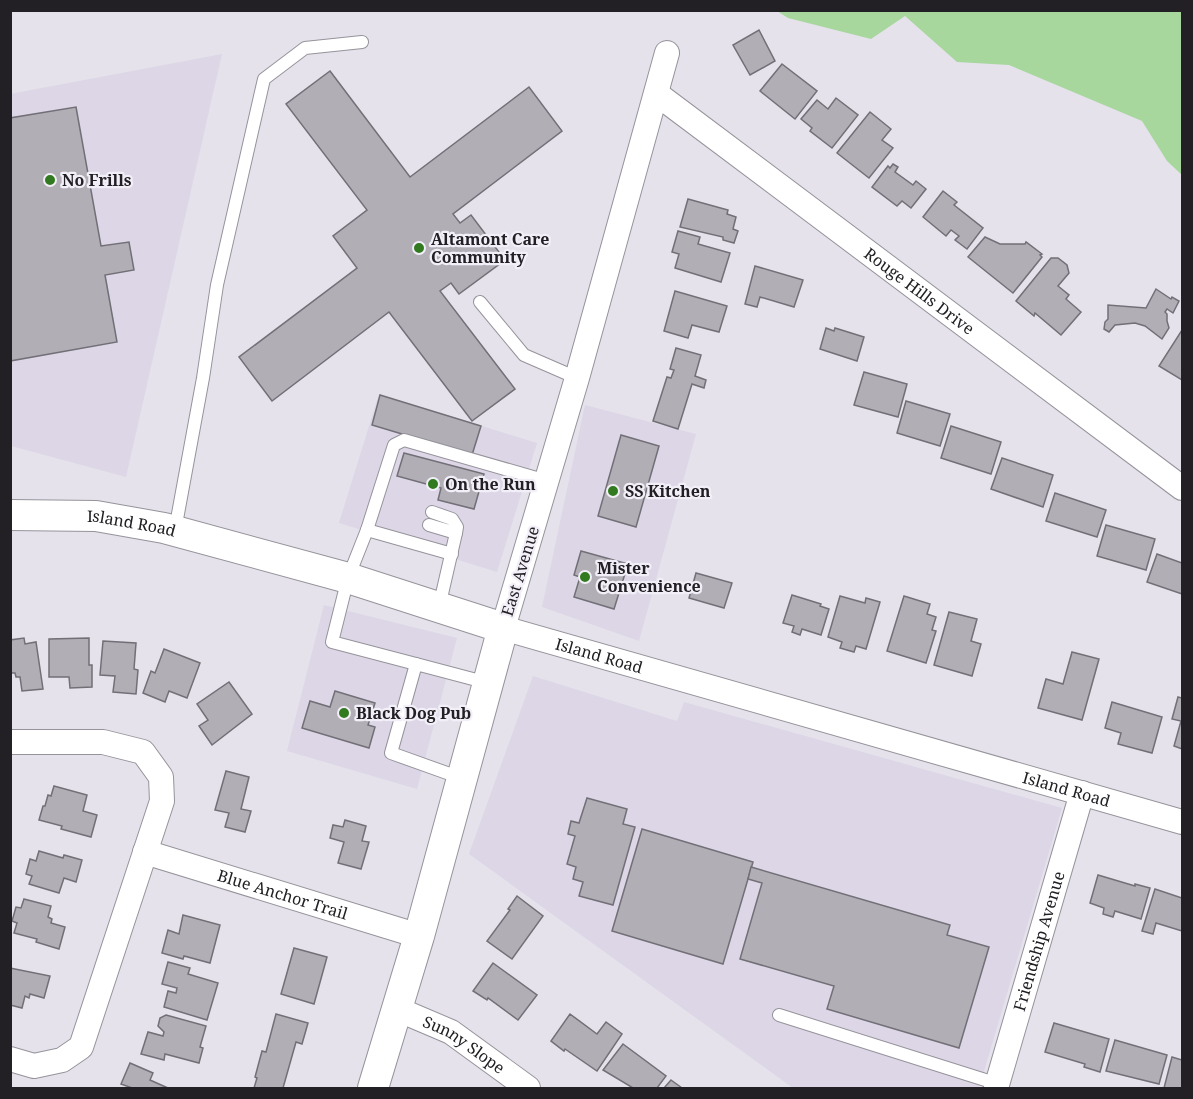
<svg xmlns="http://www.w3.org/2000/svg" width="1193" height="1099" font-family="'Noto Serif',serif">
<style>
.built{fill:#dcd6e6}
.green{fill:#a7d79d}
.building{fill:#b1aeb6;stroke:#726f77;stroke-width:1.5}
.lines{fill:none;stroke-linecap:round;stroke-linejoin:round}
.service-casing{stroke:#96939b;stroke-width:14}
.minor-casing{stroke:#96939b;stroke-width:26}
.tertiary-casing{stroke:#96939b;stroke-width:32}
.service{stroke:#fff;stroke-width:12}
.minor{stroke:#fff;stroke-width:24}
.tertiary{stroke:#fff;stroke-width:30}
.poi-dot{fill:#317a1f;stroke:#f3eff8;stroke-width:2}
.labels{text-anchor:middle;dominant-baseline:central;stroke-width:4.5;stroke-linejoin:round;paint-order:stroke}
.poi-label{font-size:16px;font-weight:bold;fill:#222024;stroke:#f3eff8;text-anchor:start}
.street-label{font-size:16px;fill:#222024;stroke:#f3eff8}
</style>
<rect width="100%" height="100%" fill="#e5e2eb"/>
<!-- built -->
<g class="built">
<path d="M222 54 126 477 11 446 10 94Z"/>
<path d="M379 394 537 443 497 572 339 523Z"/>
<path d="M585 405 696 434 639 641 542 607Z"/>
<path d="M324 605 457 638 417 789 287 751Z"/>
<path d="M533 676 677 721 684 702 1062 808 979 1088H793L469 854Z"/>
</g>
<!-- green -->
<path class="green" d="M777 11H1182V175L1167 161 1142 121 1009 65 957 62 905 16 871 39 788 18Z"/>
<!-- building -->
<g class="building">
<path d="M759 30 775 61 750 75 733 45Z"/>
<path d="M782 64 817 91 795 119 760 91Z"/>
<path d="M330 71 410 177 529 87 562 131 453 214 460 223 471 215 505 260 459 294 451 283 440 291 515 389 472 421 389 312 272 401 239 357 357 268 333 236 367 210 286 104Z"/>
<path d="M836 98 858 115 832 148 810 131 812 128 801 119 817 100 828 109Z"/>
<path d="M76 107 101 246 129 242 134 270 105 275 117 342 10 361V118Z"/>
<path d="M870 112 891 129 882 140 893 148 869 178 837 153Z"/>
<path d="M893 164 898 167 895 172 913 185 916 181 926 189 911 208 902 201 897 206 872 187 888 166 890 168Z"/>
<path d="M943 191 957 202 954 205 983 228 967 249 955 240 959 236 951 230 946 236 923 217Z"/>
<path d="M688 199 728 210 727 214 736 217 733 229 738 231 734 243 723 240V237L680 227Z"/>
<path d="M678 231 700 237 698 244 730 253 721 282 675 268 679 254 672 252Z"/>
<path d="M985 237 1000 244H1025L1026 242 1042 254 1040 255 1042 257 1013 293 968 257Z"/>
<path d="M1051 258H1058L1067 265 1069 273 1058 286 1069 295 1066 299 1081 312 1061 335 1035 313 1034 316 1016 301Z"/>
<path d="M755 266 803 280 794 307 760 297 757 307 745 304Z"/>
<path d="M1156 289 1171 299 1172 297 1179 301 1173 313 1167 309 1165 312 1167 314V321L1169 328 1162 339 1145 326 1135 323 1115 325 1109 332 1104 329 1105 322 1108 319V305L1146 308Z"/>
<path d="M675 291 727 306 719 332 692 325 688 338 664 331Z"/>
<path d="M826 328 834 331 835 328 864 337 857 361 820 349Z"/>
<path d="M1182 330V380L1159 366Z"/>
<path d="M676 348 701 355 695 376 706 380 704 388 692 384 678 429 653 421 667 377 671 378 674 370 670 369Z"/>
<path d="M864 372 907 384 898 417 854 405Z"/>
<path d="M380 395 481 426 472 455 372 425Z"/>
<path d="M906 401 950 414 940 446 897 433Z"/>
<path d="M951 426 1001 442 991 474 941 458Z"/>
<path d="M621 435 659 446 636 527 598 516Z"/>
<path d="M404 453 484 474 474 509 438 500 441 488 397 476Z"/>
<path d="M1002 458 1053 475 1043 507 991 489Z"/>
<path d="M1055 493 1106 510 1097 537 1046 521Z"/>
<path d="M1106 525 1155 539 1146 570 1097 556Z"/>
<path d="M581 551 628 564 614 609 574 597 580 577 574 575Z"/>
<path d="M1157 554 1182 563V594L1147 582Z"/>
<path d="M696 573 732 583 724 608 689 598Z"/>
<path d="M792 595 821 604 820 606 829 609 821 635 802 629 800 635 792 632 794 626 783 623Z"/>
<path d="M840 596 865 603 866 598 880 602 866 649 856 646 854 652 840 648 842 642 828 637Z"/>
<path d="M904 596 930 604 927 614 936 617 932 630 936 631 926 663 887 651Z"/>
<path d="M949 612 977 619 971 641 981 644 972 676 934 665Z"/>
<path d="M24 638 25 644 36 642 43 689 22 691 20 677H16L15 673H10V640Z"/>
<path d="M89 638V665H92V687L70 688 69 677H49V639Z"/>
<path d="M103 641 136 643 134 669 138 670 136 694 113 692 115 676 100 675Z"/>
<path d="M164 649 200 663 187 698 169 691 165 702 143 693 151 671 155 673Z"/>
<path d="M1072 652 1099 659 1082 720 1038 708 1046 679 1063 684Z"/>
<path d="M229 682 252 714 212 745 199 726 208 720 197 704Z"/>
<path d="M335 691 375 703 368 725 375 727 369 748 302 728 310 701 330 707Z"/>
<path d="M1178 697 1182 698V749L1174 746 1181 721 1172 719Z"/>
<path d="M1112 702 1162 717 1152 753 1118 744 1121 733 1105 728Z"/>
<path d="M226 771 249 777 241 809 251 811 245 832 225 827 229 813 215 810Z"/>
<path d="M54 786 87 795 83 811 97 815 91 837 61 829 62 826 39 820 43 806H45L48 795 51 796Z"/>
<path d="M587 798 627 809 623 824 635 827 613 905 579 896 583 882 573 879 576 867 567 864 575 836 568 834 571 821 579 823Z"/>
<path d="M345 820 366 826 362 841 369 842 361 869 338 863 344 842 330 838 333 825 343 827Z"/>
<path d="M642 829 753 862 723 964 612 931Z"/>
<path d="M39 851 63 858 64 855 82 860 76 882 64 878 59 893 29 884 32 876 26 874 30 859 36 861Z"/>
<path d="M751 867 950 925 947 935 989 947 959 1048 827 1009 834 986 740 959 762 883 748 879Z"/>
<path d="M1098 875 1135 886V884L1150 888 1141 919 1115 911 1113 917 1103 914 1104 908 1090 903Z"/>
<path d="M1155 889 1182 898V931L1156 923 1153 934 1142 931Z"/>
<path d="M517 896 543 916 512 959 487 941 510 910 508 909Z"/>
<path d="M24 899 51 906 48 917 52 919 51 923 65 927 59 949 36 942 37 939 14 933 17 923 12 921 16 907 21 908Z"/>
<path d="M183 915 220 925 210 963 184 956 183 959 162 953 168 930 179 934Z"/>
<path d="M294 948 327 957 314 1004 281 994Z"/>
<path d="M168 962 190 968 188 974 218 983 207 1020 164 1007 168 991 176 993 177 988 162 984Z"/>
<path d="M493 963 537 995 518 1020 488 998 487 1000 473 991Z"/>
<path d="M10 968 50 976 44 998 30 994 29 998 25 996 22 1008 10 1005Z"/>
<path d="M276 1014 308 1023 302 1044 296 1042 283 1088H254L257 1078 255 1077 262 1051 266 1052Z"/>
<path d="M570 1014 597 1034 606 1022 622 1034 597 1071 565 1049 564 1051 551 1041Z"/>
<path d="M166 1015 206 1026 200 1047 203 1048 199 1063 165 1054 164 1060 141 1054 148 1032 163 1036 164 1032 158 1026 160 1018Z"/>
<path d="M1054 1023 1109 1039 1100 1072 1084 1067 1085 1064 1045 1052Z"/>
<path d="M1115 1040 1167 1055 1159 1084 1106 1071Z"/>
<path d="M623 1044 666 1076 657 1088H633L603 1070Z"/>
<path d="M1172 1057 1182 1060V1088H1164Z"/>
<path d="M130 1063 153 1073 150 1080 168 1088H132L121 1084Z"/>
<path d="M671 1080 682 1088H664Z"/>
</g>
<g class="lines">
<!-- service casing -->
<g class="service-casing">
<g id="service">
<path d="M480 302 524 355 577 378"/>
<path d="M432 512 452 519 457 527 456 533"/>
<path d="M429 525 456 533 439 607"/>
<path d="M175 530 203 378 217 285 264 79 305 48 362 42"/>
<path d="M367 530 452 554"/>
<path d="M416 664 332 642 348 578 367 530 394 445 404 440 547 481"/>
<path d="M461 778 391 753 416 664 488 683"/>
<path d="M779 1015 998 1084"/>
</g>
</g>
<!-- minor casing -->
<g class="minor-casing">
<g id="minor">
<path id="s1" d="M667 53 577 378 503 628 1182 822"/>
<path id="s2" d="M657 94 1182 488"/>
<path d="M10 742H103L143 752 161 777 162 801 81 1047 62 1060 34 1066 10 1059"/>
<path id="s3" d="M145 852 419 936"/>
<path id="s4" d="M397 1009 451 1032 528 1088"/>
<path id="s5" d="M996 1088 1082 793"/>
</g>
</g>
<!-- tertiary casing -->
<g class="tertiary-casing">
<g id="tertiary">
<path id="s6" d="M10 515 96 516 164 528 348 578 503 628 419 936 373 1088"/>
</g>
</g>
<!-- service -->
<use href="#service" class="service"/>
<!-- minor -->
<use href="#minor" class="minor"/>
<!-- tertiary -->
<use href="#tertiary" class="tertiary"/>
</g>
<!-- markers -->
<g class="poi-dot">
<circle cx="50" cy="180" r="6"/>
<circle cx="419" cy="248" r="6"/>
<circle cx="433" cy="484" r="6"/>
<circle cx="613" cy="491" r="6"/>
<circle cx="585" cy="577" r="6"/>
<circle cx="344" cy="713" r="6"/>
</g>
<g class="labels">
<!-- poi labels -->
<g class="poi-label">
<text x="62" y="180">No Frills</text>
<text x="431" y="239">Altamont Care<tspan x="431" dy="18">Community</tspan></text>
<text x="445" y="484">On the Run</text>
<text x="625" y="491">SS Kitchen</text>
<text x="597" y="568">Mister<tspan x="597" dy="18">Convenience</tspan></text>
<text x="356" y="713">Black Dog Pub</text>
</g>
<!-- street labels -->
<g class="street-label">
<text stroke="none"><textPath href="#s2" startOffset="328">Rouge Hills Drive</textPath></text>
<text stroke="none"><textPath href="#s6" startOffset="122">Island Road</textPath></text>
<text transform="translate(520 571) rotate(-73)">East Avenue</text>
<text stroke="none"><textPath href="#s1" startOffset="698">Island Road</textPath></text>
<text stroke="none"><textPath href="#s1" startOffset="1184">Island Road</textPath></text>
<text stroke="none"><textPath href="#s3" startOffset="144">Blue Anchor Trail</textPath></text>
<text stroke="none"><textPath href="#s5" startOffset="153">Friendship Avenue</textPath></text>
<text stroke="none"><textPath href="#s4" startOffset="76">Sunny Slope</textPath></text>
</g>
</g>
<!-- border -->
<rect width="1193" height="1099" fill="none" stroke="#222024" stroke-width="24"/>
</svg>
